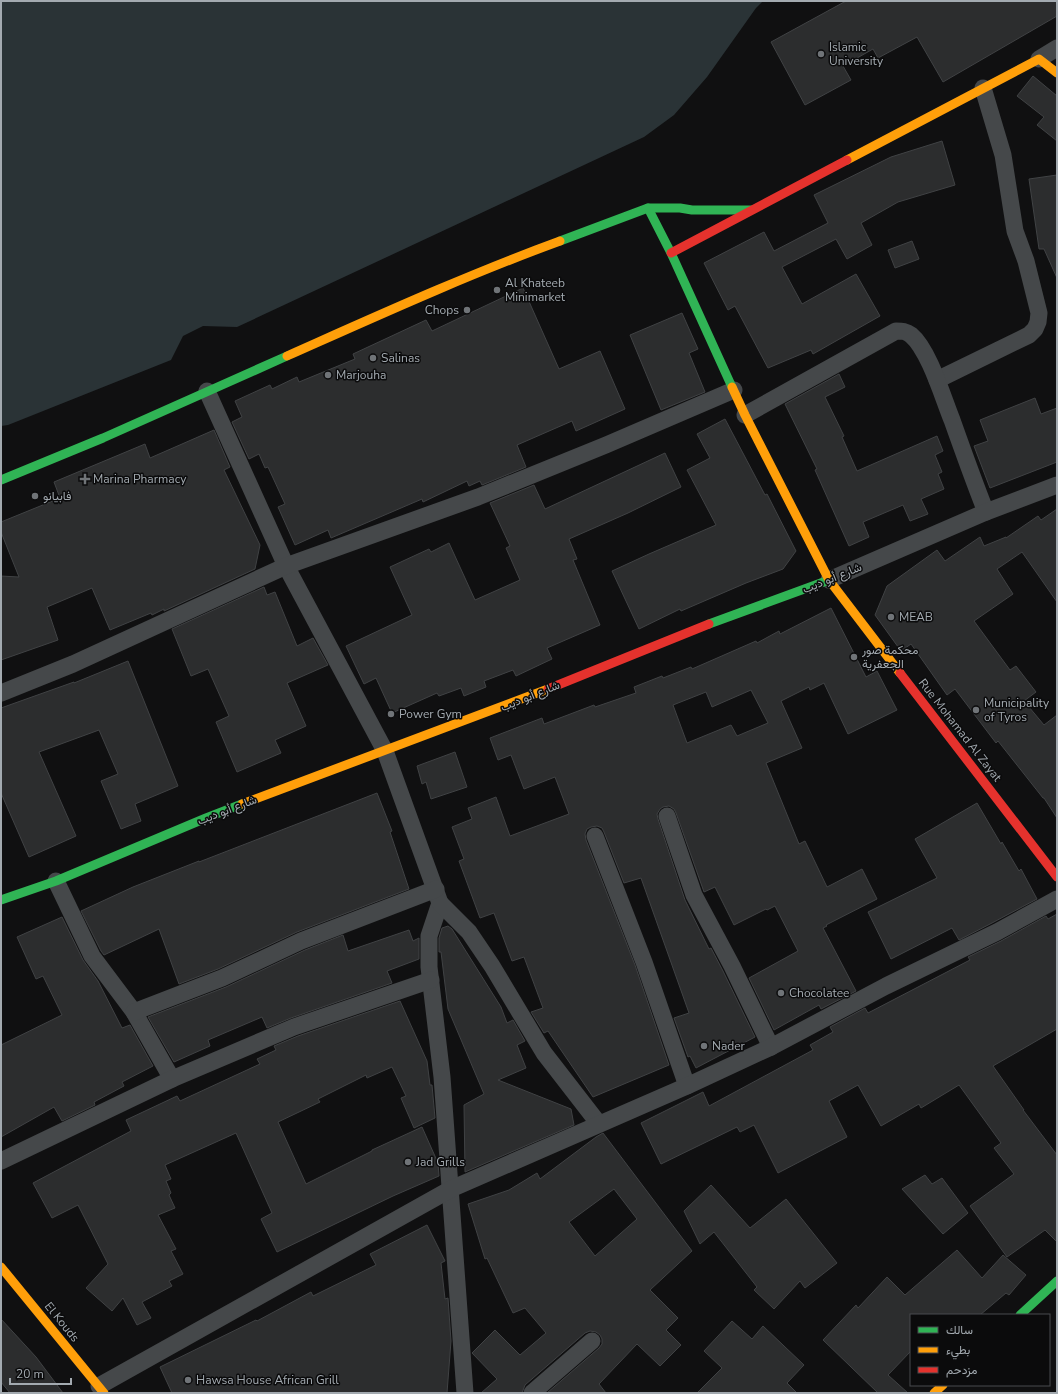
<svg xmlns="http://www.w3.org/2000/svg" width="1058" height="1394" font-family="'Nunito Sans',Vazirmatn,sans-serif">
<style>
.water{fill:#2a3336}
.building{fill:#2c2d2e;stroke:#404244;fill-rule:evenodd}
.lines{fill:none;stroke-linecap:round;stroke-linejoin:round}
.street{stroke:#45484a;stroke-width:17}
.fast{stroke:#30b455;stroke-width:9}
.slow{stroke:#ff9f0a;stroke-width:9}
.jam{stroke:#e5322d;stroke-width:9}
.poi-dot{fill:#707478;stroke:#0b0b0c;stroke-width:1.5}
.labels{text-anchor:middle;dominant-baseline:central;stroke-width:3;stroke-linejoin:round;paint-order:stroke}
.poi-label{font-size:12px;fill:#a3aab0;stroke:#0b0b0c;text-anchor:start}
.street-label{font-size:12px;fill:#a3aab0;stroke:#0b0b0c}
</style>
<rect width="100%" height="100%" fill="#101011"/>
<!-- water -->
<path class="water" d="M1 1H763L756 8 707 77 674 115 644 137 237 327 203 326 183 336 171 360 8 425 1 426Z"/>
<!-- building -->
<g class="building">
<path d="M846 1H1057V16L943 82 917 37 878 58 873 49 843 66 851 80 805 105 771 42Z"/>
<path d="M1033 76 1057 96V141L1037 125 1044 117 1017 96Z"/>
<path d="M942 141 955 185 898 202 861 223 872 245 847 259 836 239 782 267 802 304 856 274 880 316 813 354 811 350 768 368 735 306 728 310 704 263 764 232 774 251 828 223 814 195 891 157Z"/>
<path d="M1057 175V278L1044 249H1039L1029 179Z"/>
<path d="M912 241 919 259 895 268 888 250Z"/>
<path d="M523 288 559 369 600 351 625 409 576 431 572 421 517 445 526 467 482 485 480 481 469 486 467 481 423 502 422 499 331 538 328 530 295 545 278 507 285 504 268 467 265 468 259 454 249 459 232 422 242 417 235 401 270 385 272 389 297 377 299 382 355 359 353 354 426 320 432 331Z"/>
<path d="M682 313 698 349 689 353 705 392 661 410 630 335Z"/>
<path d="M839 374 845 387 825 397 844 436 842 437 857 471 937 436 943 451 935 455 942 472 938 474 944 489 921 499 928 514 910 521 903 505 863 522 869 537 849 546 815 470 817 469 785 404Z"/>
<path d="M1035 398 1041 414 1057 408V462L990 488 974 446 988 441 980 420Z"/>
<path d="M725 419 765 495 767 494 796 551 783 569 746 583 681 611 680 609 639 629 612 571 649 554 716 525 687 470 710 458 697 434Z"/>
<path d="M214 430 230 467 224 470 260 545 255 569 164 611V609L152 615 151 613 110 630 92 588 47 607 58 640 1 660V576L19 577 1 532V522L60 498 54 482 145 444 150 458Z"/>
<path d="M665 453 681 487 628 513 569 539 577 559 573 560 600 625 547 648 552 659 516 676 513 670 484 681 486 687 464 696 461 688 439 696 437 693 392 713 376 678 364 684 346 646 412 615 390 567 429 549 431 552 449 543 475 600 520 580 506 548 510 546 490 503 534 485 545 509Z"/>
<path d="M1057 509V602L1022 552 997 569 1013 594 974 621 1010 670 1016 666 1036 692 1024 701 1044 725 1057 715V818L1044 798H1043L998 741 996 743 955 689 947 695 911 644 901 651 875 615 887 586 937 550 945 561 980 537 984 546 1006 537V538L1038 516 1041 520Z"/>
<path d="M264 587 267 595 275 592 297 646 313 638 328 665 287 683 306 726 275 740 281 753 237 772 216 722 229 716 208 669 191 676 172 629Z"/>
<path d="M831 608 866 677 877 671 897 710 848 734 824 683 810 690 809 687 781 701 802 748 766 763 799 844 805 841 827 887 862 869 877 899 826 925 827 926 823 928 856 991 821 1009 819 1005 774 1030 749 978 798 951 775 906 767 910 766 909 734 925 715 887 704 892 676 813 674 809 669 806 663 807 660 809 657 814 658 819 685 900 709 949 711 948 723 971 755 1037 696 1068 690 1056 688 1057 674 1018 689 1013 641 878 624 883 604 832 602 828 597 826 591 827 587 829 585 834 586 840 635 965 669 1065 593 1097 548 1031 544 1033 531 1012 543 1008 524 957 512 961 494 913 480 918 459 861 464 859 452 827 472 819 468 808 496 797 510 836 569 814 555 777 524 789 511 755 498 760 490 738 542 718 544 724 594 705 595 707 636 693 634 687 662 676 663 678 691 667 692 669 756 641 757 643 779 631 780 634ZM751 690 768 723 737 736 731 725 687 743 673 705 706 692 712 707Z"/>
<path d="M128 661 178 786 135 804 141 821 121 829 101 781 118 774 99 730 39 752 76 836 29 857 1 793V708L74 682V683Z"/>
<path d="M455 752 467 787 431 799 426 782 422 784 417 766Z"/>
<path d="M377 793 392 831 390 832 409 889 297 932 218 969 179 984 159 929 104 955 101 951 81 911 133 887 199 861V862Z"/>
<path d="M977 803 1001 844 1002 842 1019 871 1021 869 1037 899 992 923 959 940 952 928 891 959 868 912 937 878 915 839Z"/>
<path d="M1057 914V1029L993 1066 1024 1110H1023L1057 1155V1242L1045 1230 1007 1257 970 1206 1014 1174 994 1148 1001 1143 959 1085 921 1108 919 1104 881 1126 858 1085 829 1101 847 1137 778 1173 754 1125 740 1132 737 1127 661 1164 641 1123 703 1092 709 1106 813 1050 810 1045 833 1032 830 1027 865 1008 868 1013 970 960 968 957 1001 941 1046 916 1048 919Z"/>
<path d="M62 917 83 960 98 981 122 1028 130 1025 153 1066 122 1082 124 1086 94 1102 95 1105 62 1121 54 1107 1 1137V1045L62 1015 43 976 36 979 17 937Z"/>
<path d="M448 926 452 929 501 1007 507 1023 513 1020 525 1041 517 1045 526 1068 498 1080 571 1109 574 1125 465 1172 464 1105 484 1094 448 1009 441 952H439V938L442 928Z"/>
<path d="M409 930 413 941 419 938V959L387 971 392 983 291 1018 267 1028 262 1017 208 1040 210 1046 174 1062 148 1017 226 987 305 950 343 935 348 951Z"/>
<path d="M400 1001 427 1061 430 1085H432L435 1118 414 1128 401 1098 406 1096 392 1067 367 1078 366 1075 318 1099 320 1102 278 1122 306 1184 372 1151V1150L422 1127 438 1163 439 1176 393 1196 277 1252 261 1219 272 1213 236 1133 165 1165 171 1179 166 1181 171 1193 169 1195 175 1208 158 1215 176 1249 171 1251 183 1274 169 1281 172 1286 142 1302 151 1318 137 1325 123 1298 112 1311 86 1288 108 1264 78 1205 52 1218 33 1183 131 1131 126 1120 177 1096 180 1101 260 1064 257 1059 276 1050 274 1046 298 1036Z"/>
<path d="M603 1133 692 1251 650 1290 678 1318 666 1330 681 1345 660 1366 637 1344 599 1384 606 1393H547L599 1348 602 1344V1339L600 1335 596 1332 590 1331 585 1333 525 1385 522 1393H481L497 1379 472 1353 495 1330 520 1355 546 1333 525 1308 513 1313 487 1258 485 1259 468 1204 509 1190 537 1173 540 1179 596 1137ZM614 1189 637 1219 595 1256 569 1222Z"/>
<path d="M925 1175 932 1184 942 1178 968 1213 943 1234 902 1189Z"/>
<path d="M711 1185 750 1228 786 1199 837 1263 805 1288 800 1281 774 1309 754 1290 757 1287 714 1232 700 1244 684 1211Z"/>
<path d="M427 1225 445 1261 441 1263 445 1299 448 1298 451 1341 447 1393H172L160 1367 256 1320 257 1321 311 1292 313 1296 376 1265 370 1254Z"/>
<path d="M957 1250 982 1278 1003 1255 1026 1275 1009 1295 1006 1293 980 1315H911V1351L888 1375 908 1393H878L823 1340 856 1305 858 1308 887 1277 905 1295Z"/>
<path d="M1 1319 36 1357 63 1393H10L1 1382Z"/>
<path d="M732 1321 752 1339 763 1326 804 1365 787 1383 797 1393H697L722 1368 704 1351Z"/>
</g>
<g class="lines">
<!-- street -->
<g class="street">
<path d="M1039 59 1057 48"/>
<path d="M937 380 1029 335 1035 329 1038 322 1039 313 1026 261 1015 231 1003 155 983 88"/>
<path d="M207 391 286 566 385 751 440 903 429 936V967L442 1077 465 1393"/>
<path d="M745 415 896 331C902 331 906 331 911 335 929 350 943 398 952 420 963 451 974 482 986 512"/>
<path d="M829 580 986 512 1057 485"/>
<path d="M1 693 73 664 286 566 478 497 606 445 734 390"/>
<path d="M667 816 694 895 732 966 771 1047"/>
<path d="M595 836 644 962 687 1086"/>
<path d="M56 881 92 956 134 1012 172 1079"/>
<path d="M440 903 469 932 492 966 544 1053 599 1124"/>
<path d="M134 1012 222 978 301 941 436 889"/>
<path d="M1 1161 172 1079 294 1027 431 980"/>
<path d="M99 1386 451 1189 687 1086 771 1047 886 986 997 932 1057 899"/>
<path d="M532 1393 592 1341"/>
</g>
<!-- fast -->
<g class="fast">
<path d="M648 208 671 253 732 387"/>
<path d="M560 241 648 208H680L692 210H751"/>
<path d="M1 480 103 438 287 356"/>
<path d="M709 624 829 580"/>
<path d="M1 900 56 881 206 818 242 804"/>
<path d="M1020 1315 1057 1281"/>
</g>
<!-- slow -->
<g class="slow">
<path d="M847 160 1039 59 1057 73"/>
<path d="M287 356C377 316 467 275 560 241"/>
<path d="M732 387 745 415 829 580 900 673"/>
<path d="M242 804 548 689"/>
<path d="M1 1267 104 1393"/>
<path d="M934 1393 943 1385"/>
</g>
<!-- jam -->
<g class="jam">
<path d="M671 253 847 160"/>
<path d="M900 673 1057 877"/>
<path d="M548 689 709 624"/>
</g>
</g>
<!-- markers -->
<g class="poi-dot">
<circle cx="821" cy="54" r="4"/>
<circle cx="497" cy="290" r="4"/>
<circle cx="467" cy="310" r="4"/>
<circle cx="373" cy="358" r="4"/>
<circle cx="328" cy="375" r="4"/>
<path d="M83 473h4v4h4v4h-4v4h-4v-4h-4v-4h4z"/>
<circle cx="35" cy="496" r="4"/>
<circle cx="891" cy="617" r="4"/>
<circle cx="854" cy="657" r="4"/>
<circle cx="976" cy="710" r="4"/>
<circle cx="391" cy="714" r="4"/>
<circle cx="781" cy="993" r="4"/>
<circle cx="704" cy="1046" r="4"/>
<circle cx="408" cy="1162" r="4"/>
<circle cx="188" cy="1380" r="4"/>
</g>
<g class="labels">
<!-- poi labels -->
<g class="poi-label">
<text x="829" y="47">Islamic<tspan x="829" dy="14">University</tspan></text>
<text x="505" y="283">Al Khateeb<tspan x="505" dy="14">Minimarket</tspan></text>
<text x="459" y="310" text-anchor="end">Chops</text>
<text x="381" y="358">Salinas</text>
<text x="336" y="375">Marjouha</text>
<text x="93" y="479">Marina Pharmacy</text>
<text x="43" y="496">فابيانو</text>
<text x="899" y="617">MEAB</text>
<text x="862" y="650">محكمة صور<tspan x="862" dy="14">الجعفرية</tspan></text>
<text x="984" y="703">Municipality<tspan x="984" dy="14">of Tyros</tspan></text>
<text x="399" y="714">Power Gym</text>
<text x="789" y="993">Chocolatee</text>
<text x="712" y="1046">Nader</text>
<text x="416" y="1162">Jad Grills</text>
<text x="196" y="1380">Hawsa House African Grill</text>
</g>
<!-- street labels -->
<g class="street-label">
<text transform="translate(832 578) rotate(-22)">شارع أبو ديب</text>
<text transform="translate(530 696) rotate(-22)">شارع أبو ديب</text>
<text transform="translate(960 730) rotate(52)">Rue Mohamad Al Zayat</text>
<text transform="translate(227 810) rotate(-21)">شارع أبو ديب</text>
<text transform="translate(62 1322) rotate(51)">El Kouds</text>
</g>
</g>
<!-- border -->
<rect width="1058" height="1394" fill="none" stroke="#a3aab0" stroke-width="4"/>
<!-- legend -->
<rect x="910" y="1314" width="140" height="72" fill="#0b0b0c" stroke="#484b4e"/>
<rect x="918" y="1327" width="20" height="6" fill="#30b455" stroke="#484b4e"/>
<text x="946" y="1334" font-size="12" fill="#a3aab0">سالك</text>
<rect x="918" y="1347" width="20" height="6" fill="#ff9f0a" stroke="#484b4e"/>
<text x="946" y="1354" font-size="12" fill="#a3aab0">بطيء</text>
<rect x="918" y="1367" width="20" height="6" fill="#e5322d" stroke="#484b4e"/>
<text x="946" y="1374" font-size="12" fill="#a3aab0">مزدحم</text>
<!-- scale -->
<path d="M10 1378v6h61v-6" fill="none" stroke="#a3aab0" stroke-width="2"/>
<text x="16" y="1378" font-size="12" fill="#a3aab0" stroke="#0b0b0c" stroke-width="3" paint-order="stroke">20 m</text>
</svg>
